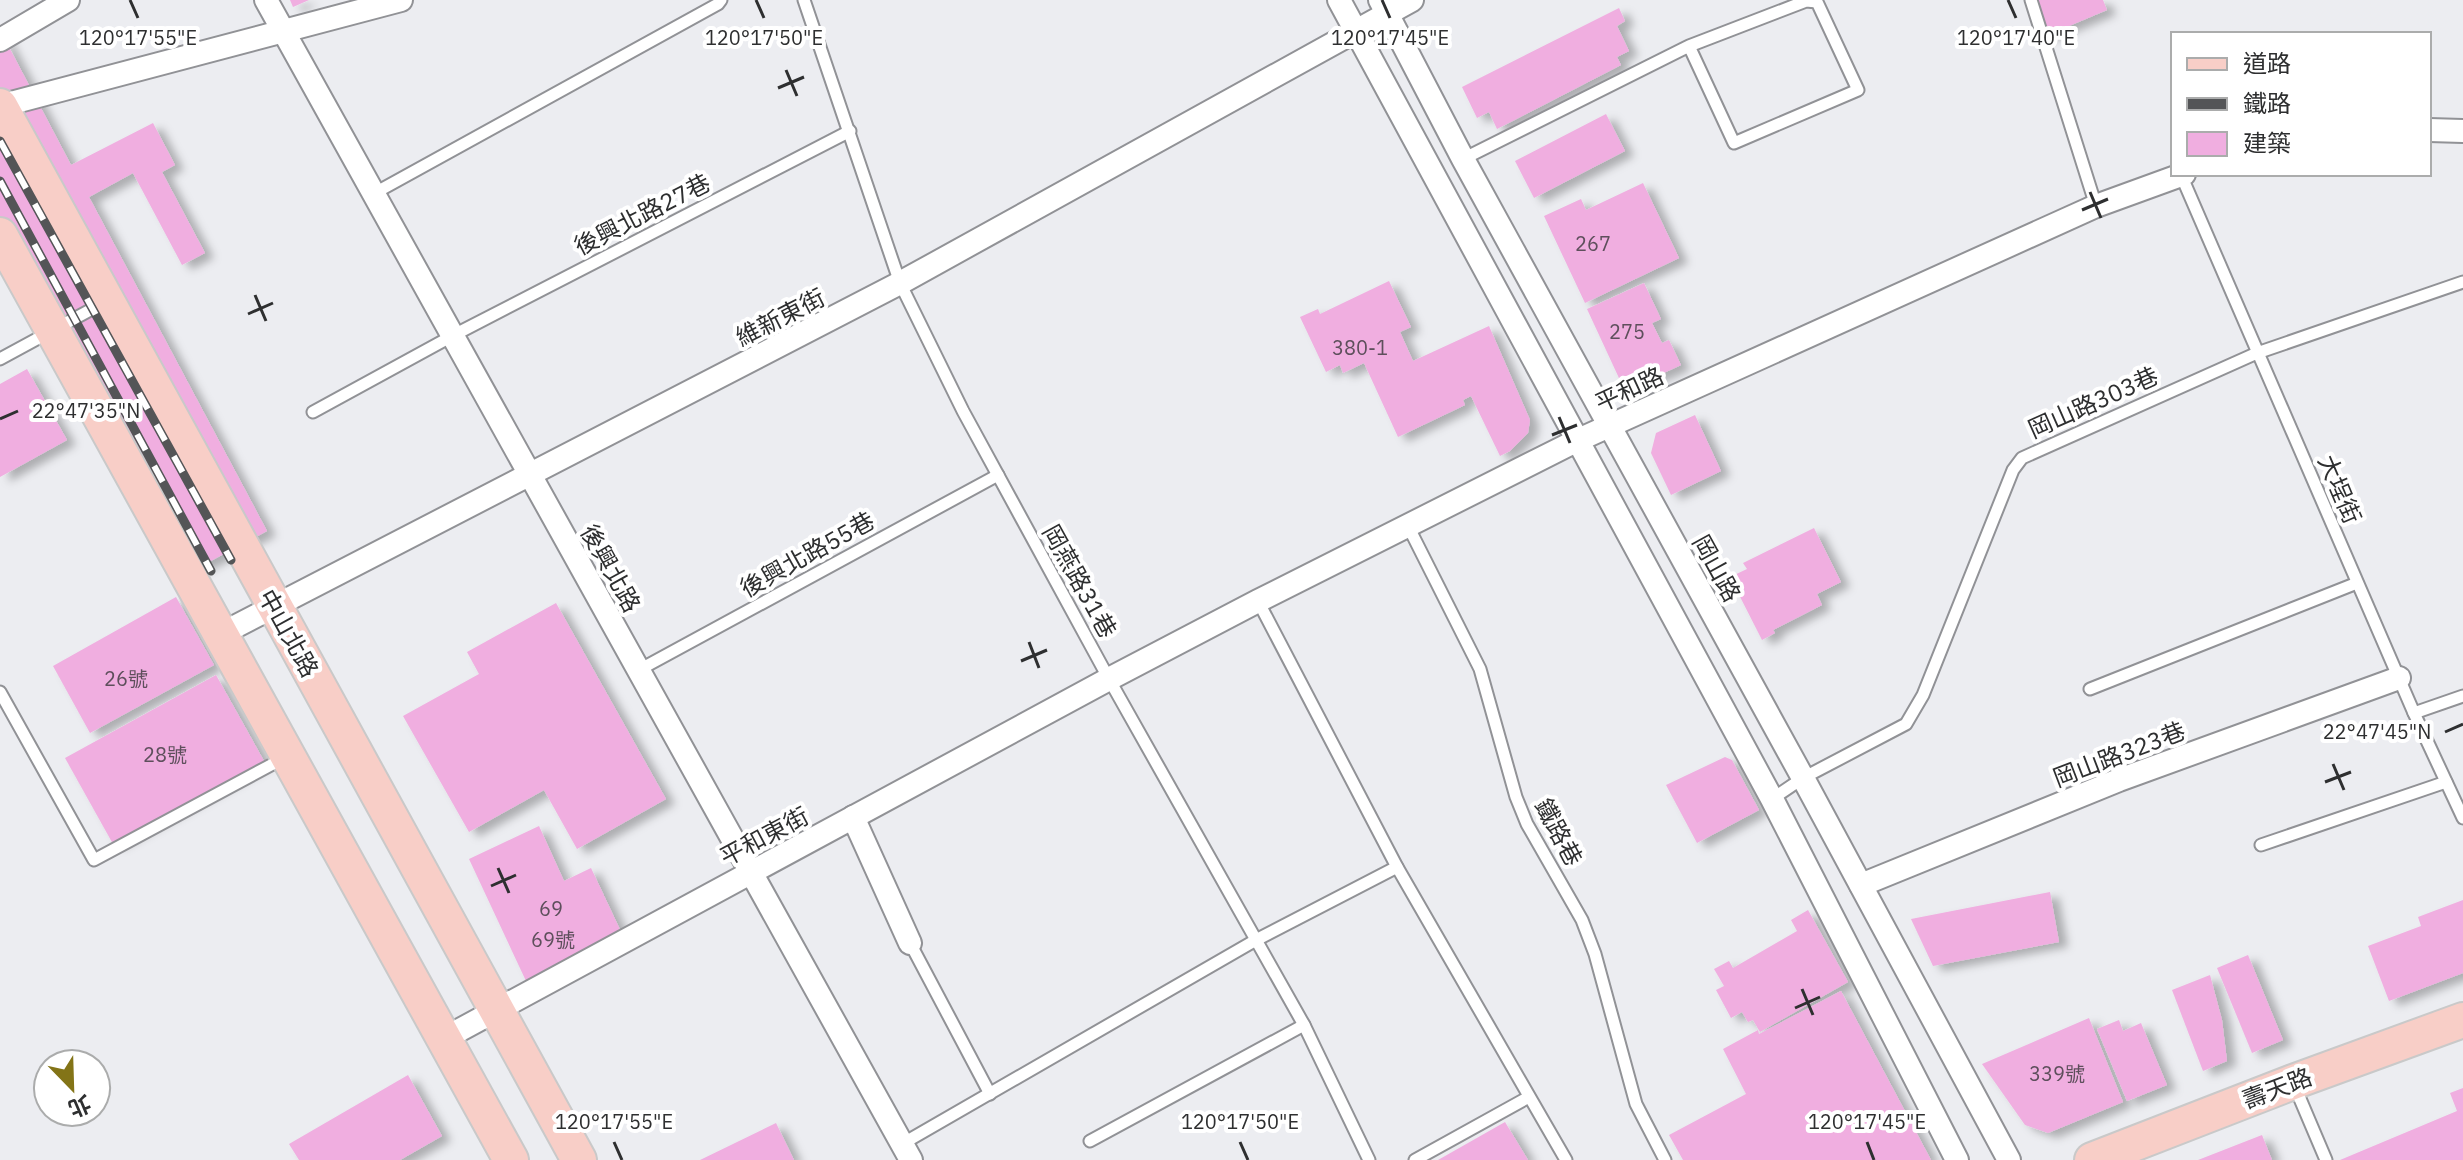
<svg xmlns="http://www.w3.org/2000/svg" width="2463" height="1160" font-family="'IBM Plex Sans','Noto Sans TC',sans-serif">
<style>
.building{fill:#f0aee0;filter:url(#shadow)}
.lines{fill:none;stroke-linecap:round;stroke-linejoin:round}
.service-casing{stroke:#919296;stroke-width:15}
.minor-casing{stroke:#919296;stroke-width:26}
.primary-casing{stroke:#c9c9c9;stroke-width:38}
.service{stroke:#fff;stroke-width:11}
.minor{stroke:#fff;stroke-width:22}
.primary{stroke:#f8cec7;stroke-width:34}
.rail-casing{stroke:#545557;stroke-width:9}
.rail{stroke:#fff;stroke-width:6;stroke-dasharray:18;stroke-linecap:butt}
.ticks{fill:none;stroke:#2e2f30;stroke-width:3}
.labels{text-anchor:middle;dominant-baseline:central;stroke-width:8;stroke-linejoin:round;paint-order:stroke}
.number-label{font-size:20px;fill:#5e4f5c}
.street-label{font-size:24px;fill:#2e2f30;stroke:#fff}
.ticks-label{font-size:20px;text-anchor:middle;fill:#2e2f30;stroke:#fff;stroke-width:8;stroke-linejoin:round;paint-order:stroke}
</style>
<defs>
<filter id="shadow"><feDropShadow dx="9" dy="5" stdDeviation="4" flood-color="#0004"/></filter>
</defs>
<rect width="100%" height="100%" fill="#ecedf1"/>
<!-- building -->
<g class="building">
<path d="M290 0H309L293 7Z"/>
<path d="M2031 0H2103L2107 10 2043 37Z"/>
<path d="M1619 8 1625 21 1617 26 1629 51 1617 57 1621 65 1497 129 1489 112 1477 118 1462 87Z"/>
<path d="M0 30 71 165 153 123 175 165 162 172 205 253 182 265 133 173 89 197 267 531 175 580 0 251Z"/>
<path d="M1606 114 1625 151 1534 198 1515 161Z"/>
<path d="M1643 183 1679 258 1585 303 1544 216 1581 199 1586 210Z"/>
<path d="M1389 281 1411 327 1400 332 1413 361 1489 326 1530 420 1528 433 1510 451 1500 456 1471 396 1463 400 1465 405 1398 437 1364 363 1343 373 1340 365 1326 372 1300 317 1318 309 1320 314Z"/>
<path d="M1644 283 1661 319 1652 323 1662 343 1669 340 1681 365 1625 391 1587 309Z"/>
<path d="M27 369 67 440 0 477V384Z"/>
<path d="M1695 415 1721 471 1671 495 1651 453 1656 433Z"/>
<path d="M1814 528 1841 582 1817 594 1822 605 1773 630 1775 633 1762 640 1730 577 1747 569 1743 563Z"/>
<path d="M176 597 214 665 90 733 53 666Z"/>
<path d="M556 603 666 799 577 849 544 790 469 832 403 716 479 674 467 652Z"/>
<path d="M216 675 264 761 113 844 65 758Z"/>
<path d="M1725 757 1732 760 1759 810 1697 843 1666 785Z"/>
<path d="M539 826 564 881 591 868 623 936 526 981 469 859Z"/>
<path d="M2050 892 2059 942 1933 966 1911 919Z"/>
<path d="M2463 900V973L2389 1001 2368 946 2421 926 2418 917Z"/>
<path d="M1808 910 1848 982 1760 1032 1753 1020 1748 1022 1742 1012 1731 1018 1716 990 1724 986 1714 969 1729 961 1733 968 1797 931 1791 920Z"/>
<path d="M2248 955 2283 1040 2252 1053 2217 968Z"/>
<path d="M2210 975 2222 1020 2227 1061 2203 1071 2172 990Z"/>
<path d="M1841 991 1931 1160H1683L1669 1135 1746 1094 1723 1049 1758 1030 1759 1034Z"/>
<path d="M2089 1018 2123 1102 2048 1133 2025 1125 1982 1064Z"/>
<path d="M2119 1020 2123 1031 2141 1023 2167 1085 2127 1101 2097 1029Z"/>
<path d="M408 1075 442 1136 400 1160H299L289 1144Z"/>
<path d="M2463 1088V1160H2340L2457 1111 2450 1093Z"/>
<path d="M1505 1122 1528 1160H1438Z"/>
<path d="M776 1123 794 1160H700Z"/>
<path d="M2262 1135 2272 1160H2198Z"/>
</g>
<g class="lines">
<!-- service casing -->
<g class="service-casing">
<g id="service">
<path d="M804 0 900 283 963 411 1109 679 1304 1025 1369 1160"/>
<path d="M2031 0 2096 206"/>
<path d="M1463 159 1689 46 1806 1 1817 2 1858 90 1734 143 1689 46"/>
<path d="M2181 175 2414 713 2463 818"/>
<path d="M373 194 718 4 721 0"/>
<path d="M0 359 105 302"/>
<path d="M313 412 454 335 850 131"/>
<path d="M1408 526 1480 669 1516 797 1527 824 1582 920 1595 954 1636 1104 1665 1160"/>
<path d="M1258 601 1397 867 1566 1160"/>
<path d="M637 671 998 475"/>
<path d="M2090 689 2357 583"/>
<path d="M0 692 94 860 284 758"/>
<path d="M2414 713 2463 696"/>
<path d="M1772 799 1803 778 1906 724 1923 695 2013 470 2022 458 2257 353 2463 282"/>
<path d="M2261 845 2446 782"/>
<path d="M910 943 990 1094"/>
<path d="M2295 1087 2326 1160"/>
<path d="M1090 1141 1304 1025"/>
<path d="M902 1144 1256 940 1397 867"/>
<path d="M1415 1160 1529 1097"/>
</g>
</g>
<!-- minor casing -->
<g class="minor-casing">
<g id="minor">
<path d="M266 0 911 1160"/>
<path d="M1339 0 1772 799 1957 1160"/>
<path d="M1380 0 1463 159 1803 778 2009 1160"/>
<path d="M0 40 68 0"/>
<path d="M0 106 401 0"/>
<path d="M2429 130 2463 131"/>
<path d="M221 634 900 283 1412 0"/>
<path d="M853 817 910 943"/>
<path d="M1861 885 2119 780 2399 678"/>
<path d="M445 1038 1109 679 1258 601 1576 441 2096 206 2184 174"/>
</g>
</g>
<!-- primary casing -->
<g class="primary-casing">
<g id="primary">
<path d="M0 106 579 1160"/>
<path d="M0 235 511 1160"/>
<path d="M2092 1160 2293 1082 2463 1020"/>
</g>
</g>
<!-- service -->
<use href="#service" class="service"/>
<!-- minor -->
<use href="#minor" class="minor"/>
<!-- primary -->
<use href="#primary" class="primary"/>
<!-- rail casing -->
<g class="rail-casing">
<g id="rail">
<path d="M0 141 231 560"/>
<path d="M0 181 211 571"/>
</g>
</g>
<!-- rail -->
<use href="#rail" class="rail"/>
</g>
<!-- ticks -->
<path class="ticks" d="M130 0 138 18M756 0 764 18M1382 0 1390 18M2008 0 2016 18M786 70 797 96M778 88 804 77M2090 192 2101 218M2082 210 2108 199M255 295 266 321M248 314 273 303M1559 417 1570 443M0 419 18 411M1552 435 1577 425M1029 642 1039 668M1021 661 1047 650M2445 732 2463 724M2333 764 2344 790M2325 782 2351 772M498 868 509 893M491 886 516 875M1802 989 1813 1015M1795 1008 1820 997M614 1142 622 1160M1240 1142 1248 1160M1867 1142 1874 1160"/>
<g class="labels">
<!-- number labels -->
<g class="number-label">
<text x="1593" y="243">267</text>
<text x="1627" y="331">275</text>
<text x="1360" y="347">380-1</text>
<text x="126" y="678">26號</text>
<text x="165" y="754">28號</text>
<text x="551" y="908">69</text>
<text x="553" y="939">69號</text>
<text x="2057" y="1073">339號</text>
</g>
<!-- street labels -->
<g class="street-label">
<text transform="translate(642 214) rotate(-27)">後興北路27巷</text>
<text transform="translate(780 317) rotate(-27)">維新東街</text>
<text transform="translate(1629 389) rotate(-25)">平和路</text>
<text transform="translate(2093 402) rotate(-24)">岡山路303巷</text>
<text transform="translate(2340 489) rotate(67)">大埕街</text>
<text transform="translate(807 554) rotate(-29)">後興北路55巷</text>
<text transform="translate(611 568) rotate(61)">後興北路</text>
<text transform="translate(1717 568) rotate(61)">岡山路</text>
<text transform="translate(1080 581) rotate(61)">岡燕路31巷</text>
<text transform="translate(289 633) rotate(61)">中山北路</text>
<text transform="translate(2119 754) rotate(-21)">岡山路323巷</text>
<text transform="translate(1559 832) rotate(62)">鐵路巷</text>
<text transform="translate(764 836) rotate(-28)">平和東街</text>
<text transform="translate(2277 1088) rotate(-21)">壽天路</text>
</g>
</g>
<g class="ticks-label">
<text x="138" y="45">120°17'55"E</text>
<text x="764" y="45">120°17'50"E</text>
<text x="1390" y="45">120°17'45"E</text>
<text x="2016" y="45">120°17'40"E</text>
<text x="86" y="418">22°47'35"N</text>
<text x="2377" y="739">22°47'45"N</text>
<text x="614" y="1129">120°17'55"E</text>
<text x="1240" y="1129">120°17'50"E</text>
<text x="1867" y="1129">120°17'45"E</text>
</g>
<!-- legend -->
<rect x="2171" y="32" width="260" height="144" fill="#ffffff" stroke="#abacac" stroke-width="2"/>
<rect x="2187" y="58" width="40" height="12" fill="#f8cec7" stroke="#abacac" stroke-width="2"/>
<text x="2243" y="72" font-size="24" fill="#2e2f30">道路</text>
<rect x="2187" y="98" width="40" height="12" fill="#545557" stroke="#abacac" stroke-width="2"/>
<text x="2243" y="112" font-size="24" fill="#2e2f30">鐵路</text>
<rect x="2187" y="132" width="40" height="24" fill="#f0aee0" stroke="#abacac" stroke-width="2"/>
<text x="2243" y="152" font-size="24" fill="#2e2f30">建築</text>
<!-- north arrow -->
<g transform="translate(72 1088) rotate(157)"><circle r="38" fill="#ffffff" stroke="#abacac" stroke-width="2"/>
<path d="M0-6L14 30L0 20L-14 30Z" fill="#837417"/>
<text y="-12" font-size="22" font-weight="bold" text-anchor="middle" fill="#2e2f30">北</text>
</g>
</svg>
